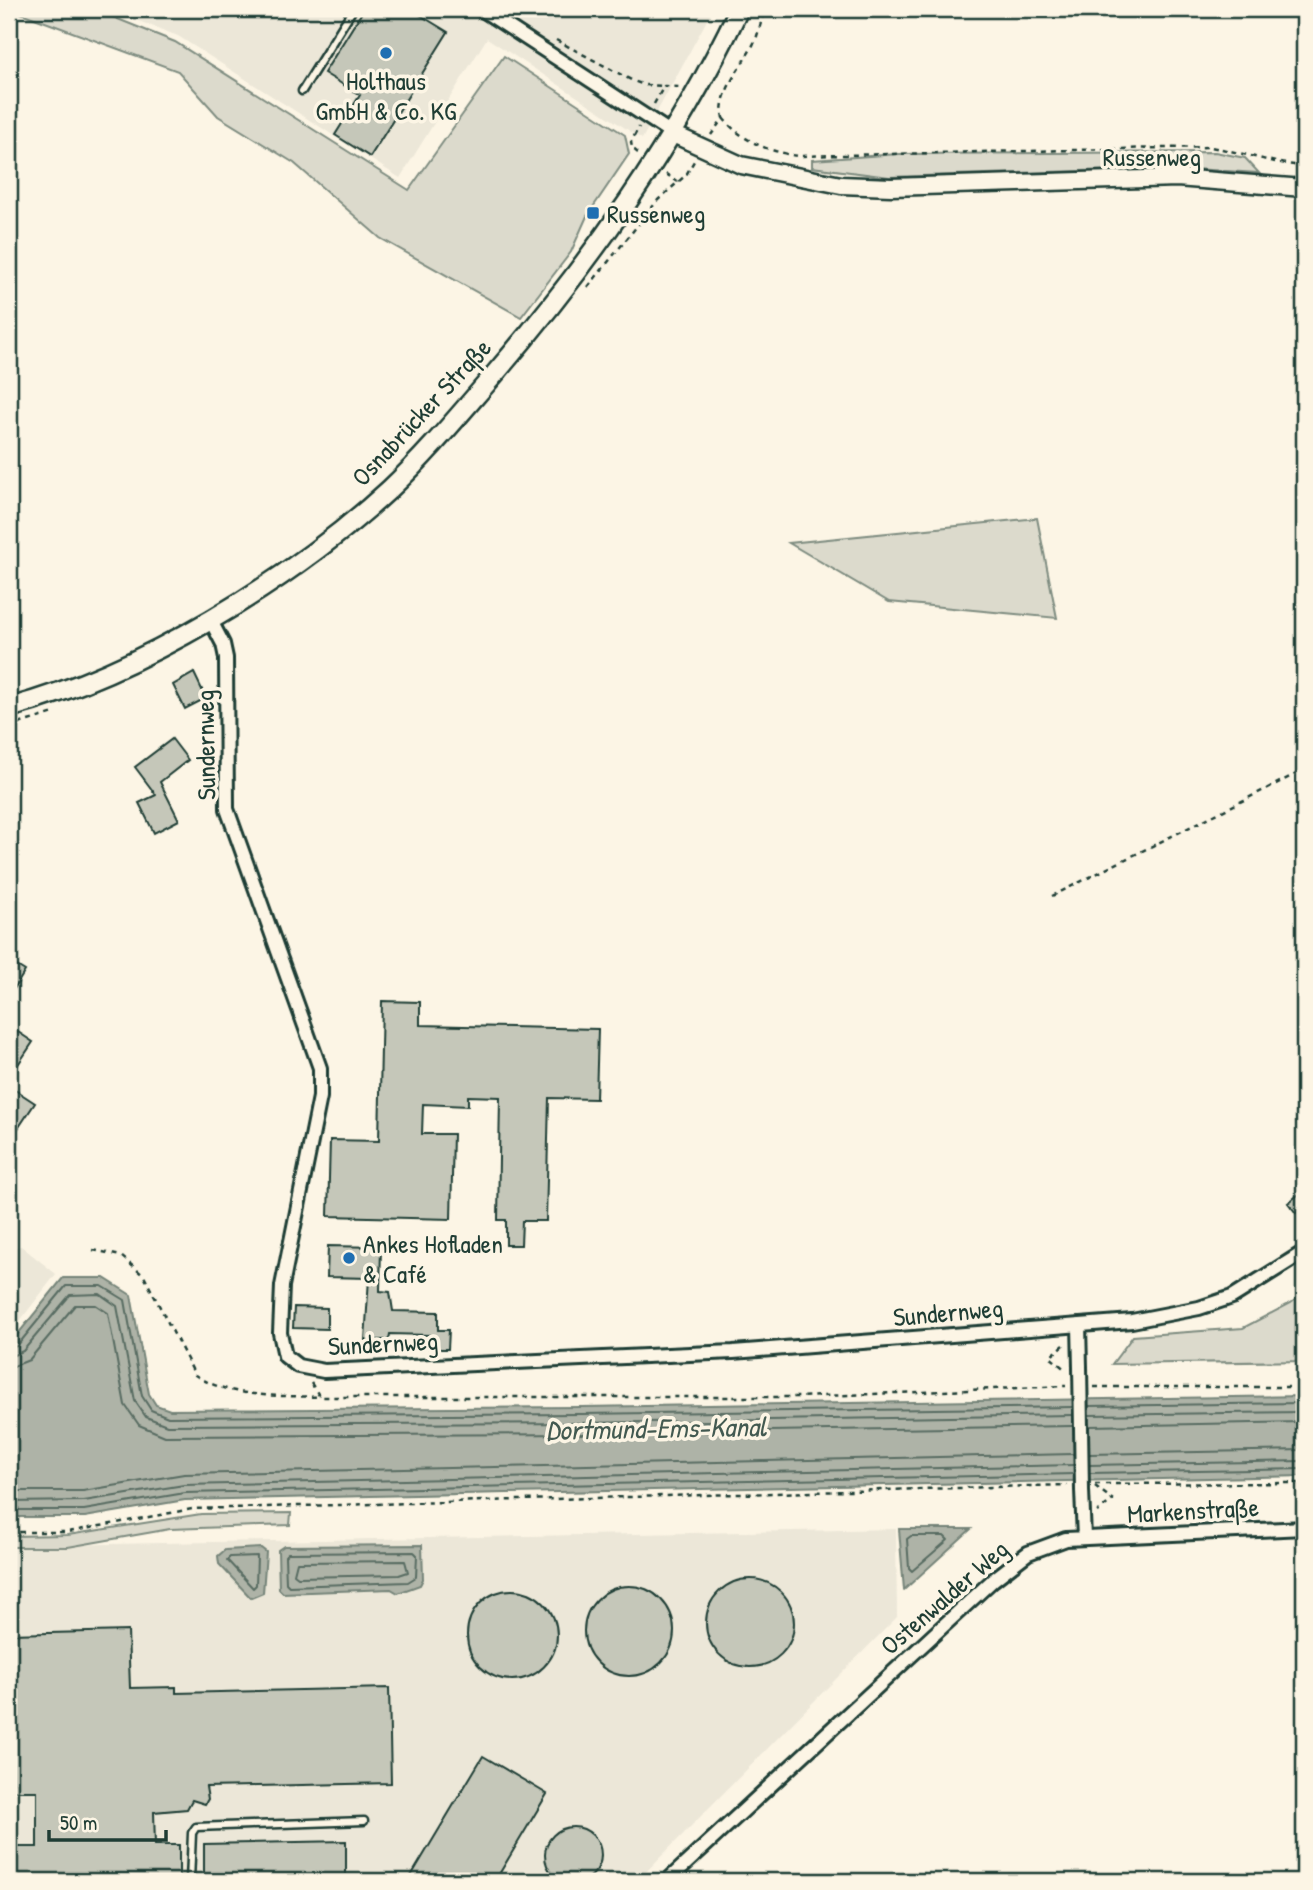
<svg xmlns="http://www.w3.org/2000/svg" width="1313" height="1890" font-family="'Patrick Hand',sans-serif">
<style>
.built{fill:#ece7d8}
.green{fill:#dcdacc;stroke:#7e8c80;stroke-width:2}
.water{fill:#aeb3a7;stroke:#758479;stroke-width:2}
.pier{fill:#fcf5e5}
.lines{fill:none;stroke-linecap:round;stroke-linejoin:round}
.shore{stroke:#586c62;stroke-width:2}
.building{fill:#c5c7b9;stroke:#1f3d34;stroke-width:2}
.service-casing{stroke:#1f3d34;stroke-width:11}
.minor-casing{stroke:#1f3d34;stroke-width:18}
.tertiary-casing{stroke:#1f3d34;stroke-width:21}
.secondary-casing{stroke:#1f3d34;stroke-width:23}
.path{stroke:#1f3d34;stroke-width:2.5;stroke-dasharray:5 5;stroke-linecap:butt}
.service{stroke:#fcf5e5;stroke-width:6}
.minor{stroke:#fcf5e5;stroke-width:12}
.tertiary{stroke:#fcf5e5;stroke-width:16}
.secondary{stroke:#fcf5e5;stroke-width:18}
.minor-bridge-casing{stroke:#1f3d34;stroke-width:18;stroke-linecap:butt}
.minor-bridge{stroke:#fcf5e5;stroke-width:12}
.poi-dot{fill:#1f6fb2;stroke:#fcf5e5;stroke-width:2.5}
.labels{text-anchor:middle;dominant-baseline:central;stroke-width:7;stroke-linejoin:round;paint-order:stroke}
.poi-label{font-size:26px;fill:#1f3d34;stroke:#fcf5e5;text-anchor:start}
.street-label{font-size:26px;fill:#1f3d34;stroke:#fcf5e5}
.water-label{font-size:28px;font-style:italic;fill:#435a51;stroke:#fcf5e5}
</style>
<rect width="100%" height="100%" fill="#fcf5e5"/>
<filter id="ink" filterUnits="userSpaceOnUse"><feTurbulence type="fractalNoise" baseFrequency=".0143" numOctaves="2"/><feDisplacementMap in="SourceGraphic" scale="14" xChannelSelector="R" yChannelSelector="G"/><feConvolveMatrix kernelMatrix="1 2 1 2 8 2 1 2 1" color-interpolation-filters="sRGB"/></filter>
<g filter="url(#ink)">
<!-- built -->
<g class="built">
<path d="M107 9H713L642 139 487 38 400 178 178 36Z"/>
<path d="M21 1246 56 1274 9 1335V1249Z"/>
<path d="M896 1529 897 1617 637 1881H9V1546Z"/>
</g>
<!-- green -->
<g class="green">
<path d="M10 9H93L175 42 409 190 504 56 625 135 629 154 587 216 571 252 521 317 380 238 294 163 218 116 178 71Z"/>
<path d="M1215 152 1245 158 1259 173 1177 168 889 177 812 167V160L899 154Z"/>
<path d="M1037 518 1057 618 889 602 789 543Z"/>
<path d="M1304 1293V1361L1112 1364 1133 1336 1243 1328 1291 1303Z"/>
<path d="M291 1513 290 1525 170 1529 68 1547H9V1536L68 1535 201 1514Z"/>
</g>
<!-- water -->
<g class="water">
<path d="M63 1278H104L131 1295 149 1394 156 1405 170 1410 582 1407 1304 1396V1476L185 1500 85 1517H9V1345Z"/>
<path d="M899 1529H971L904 1590Z"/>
<path d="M422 1545 423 1579 420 1585 398 1593 391 1589 283 1593 279 1589 278 1550 284 1546Z"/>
<path d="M261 1548 266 1552 263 1593 251 1598 219 1564 218 1556 225 1550Z"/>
</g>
<!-- pier -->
<path class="pier" d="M1072 1396H1089L1090 1484H1074Z"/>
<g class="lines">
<!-- shore -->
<g class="shore">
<path d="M9 1348 17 1346 66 1286H102L125 1300 142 1396 151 1410 168 1417 582 1414 1073 1407"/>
<path d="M9 1357 23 1351 70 1295 100 1294 117 1306 135 1401 146 1417 167 1425 582 1423 1073 1415"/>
<path d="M9 1368 29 1360 75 1305H96L108 1313 125 1405 139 1425 165 1436 582 1434 1073 1426"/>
<path d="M1089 1406 1304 1403"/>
<path d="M1089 1415 1304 1412"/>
<path d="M1089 1426 1304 1422"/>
<path d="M1089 1454 1304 1450"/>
<path d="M1089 1465 1304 1461"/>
<path d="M1090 1473 1304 1469"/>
<path d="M9 1491H83L184 1474 1074 1454"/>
<path d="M9 1502 84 1501 184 1485 1074 1465"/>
<path d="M9 1510H84L185 1493 1074 1474"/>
<path d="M911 1536H944L948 1540 912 1571 909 1568 907 1539Z"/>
<path d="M414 1552 417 1555 416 1577 408 1582 289 1586 286 1583 285 1556 288 1553Z"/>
<path d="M257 1556 256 1585 253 1588 227 1560 230 1557Z"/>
<path d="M405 1561 408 1572 399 1575 298 1577 294 1574 297 1562Z"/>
</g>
</g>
<!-- building -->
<g class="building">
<path d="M364 9H410L448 32 370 157 335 135 360 95 324 73Z"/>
<path d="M194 673 206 698 185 709 173 685Z"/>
<path d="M172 739 188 760 160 782 179 820 154 833 139 803 156 795 135 767Z"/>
<path d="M9 961 25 971 9 997Z"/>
<path d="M382 1001 420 1002V1025L598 1029 596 1099 549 1098 546 1221H522L521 1245H506V1220H498L500 1097 468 1096V1106L423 1104 422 1134H453L451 1219 328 1216 330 1140 379 1141Z"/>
<path d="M9 1026 33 1042 9 1078Z"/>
<path d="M9 1086 35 1103 9 1142Z"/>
<path d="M1304 1190V1207L1296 1213 1288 1203Z"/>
<path d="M328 1246 381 1247 380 1291 390 1292 393 1311 438 1312V1330H449L448 1349H429V1335L390 1334 389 1340H365L369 1278 327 1277Z"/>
<path d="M294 1307 327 1308V1329L293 1328Z"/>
<circle cx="750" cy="1623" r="44"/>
<circle cx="629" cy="1631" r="45"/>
<circle cx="512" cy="1635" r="45"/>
<path d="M128 1631 130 1688 176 1687V1693L389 1688 391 1783 206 1787 208 1799 205 1804 192 1800 187 1809 154 1812 155 1845H179V1881H9V1847H37V1791H13L10 1634Z"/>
<path d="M483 1756 547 1794 495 1881H408Z"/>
<circle cx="573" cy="1855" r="28"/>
<path d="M346 1841V1881H204V1844Z"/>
</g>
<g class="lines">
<!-- service casing -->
<g class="service-casing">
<g id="service">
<path d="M302 91 353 9"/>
<path d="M190 1881 192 1833 196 1827 364 1821"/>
</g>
</g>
<!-- minor casing -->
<g class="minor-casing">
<g id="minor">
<path d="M481 9 673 134"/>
<path d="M210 619 223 644 226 658 227 809 320 1068V1097L282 1286 280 1333 285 1356 298 1366 324 1371 733 1352 1132 1321 1199 1308 1232 1297 1304 1252"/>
<path d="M1079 1325 1080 1367"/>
<path d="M1082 1490 1084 1538"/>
<path d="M667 1881 993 1580 1028 1553 1066 1539 1304 1528"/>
</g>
</g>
<!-- tertiary casing -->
<g class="tertiary-casing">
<path id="tertiary" d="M673 134 741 165 841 185 891 187 1177 178 1304 188"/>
</g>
<!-- secondary casing -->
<g class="secondary-casing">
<path id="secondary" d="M9 708C141 672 290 581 390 489 427 454 460 414 493 376 590 263 675 144 739 9"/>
</g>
<!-- path -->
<g class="path">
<path d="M556 40 633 81 645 85 664 86"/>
<path d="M654 104 664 86 679 87"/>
<path d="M723 118C743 142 768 151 798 156L1210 147C1243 152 1271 164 1304 166"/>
<path d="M711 135 723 118C717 90 748 61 757 36 760 27 762 18 765 9"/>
<path d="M638 153 632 148 631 142 639 127"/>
<path d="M666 174 678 182"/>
<path d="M588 287 658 200 686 175 694 161"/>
<path d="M9 727 54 713"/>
<path d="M1052 896 1304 770"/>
<path d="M93 1250 121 1256 144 1276 195 1375C232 1399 278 1395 320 1397"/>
<path d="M1064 1345 1050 1357 1066 1370"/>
<path d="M311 1383 320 1397H799L1066 1386"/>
<path d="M1094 1387H1304"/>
<path d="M1095 1484 1304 1483"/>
<path d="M1095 1486 1113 1500 1097 1512"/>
<path d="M9 1532H68L192 1509 1067 1485"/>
</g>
<!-- service -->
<use href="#service" class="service"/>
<!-- minor -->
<use href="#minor" class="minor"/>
<!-- tertiary -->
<use href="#tertiary" class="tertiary"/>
<!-- secondary -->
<use href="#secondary" class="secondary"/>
<!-- minor-bridge casing -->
<g class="minor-bridge-casing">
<path id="minor-bridge" d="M1080 1367 1082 1490"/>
</g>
<!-- minor-bridge -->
<use href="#minor-bridge" class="minor-bridge"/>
</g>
</g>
<!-- markers -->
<g class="poi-dot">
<circle cx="386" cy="53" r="7"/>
<rect x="586" y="206" width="14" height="14" rx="3.5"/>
<circle cx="349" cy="1258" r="7"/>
</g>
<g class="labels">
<!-- poi labels -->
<g class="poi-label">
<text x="386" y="80" text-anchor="middle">Holthaus<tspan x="386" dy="30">GmbH &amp; Co. KG</tspan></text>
<text x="607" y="213">Russenweg</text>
<text x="363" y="1243">Ankes Hofladen<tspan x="363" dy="30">&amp; Café</tspan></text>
</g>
<!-- street labels -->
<g class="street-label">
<text x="1152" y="156">Russenweg</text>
<text transform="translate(421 412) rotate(-47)">Osnabrücker Straße</text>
<text transform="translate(205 745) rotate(-91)">Sundernweg</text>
<text transform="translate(948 1312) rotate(-5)">Sundernweg</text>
<text transform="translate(383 1343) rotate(-3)">Sundernweg</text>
<text transform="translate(1193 1510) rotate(-3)">Markenstraße</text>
<text transform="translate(944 1597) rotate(-41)">Ostenwalder Weg</text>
</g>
<!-- water labels -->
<g class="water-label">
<text transform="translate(656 1428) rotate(-1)">Dortmund-Ems-Kanal</text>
</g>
</g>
<!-- margin -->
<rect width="1313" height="1890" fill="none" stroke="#fcf5e5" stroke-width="35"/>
<rect x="18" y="18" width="1278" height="1855" fill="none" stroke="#1f3d34" stroke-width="2.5" filter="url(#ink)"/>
<!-- scale -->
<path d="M49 1830v10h117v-10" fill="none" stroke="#1f3d34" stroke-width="3.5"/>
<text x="60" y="1830" font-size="21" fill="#1f3d34" stroke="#fcf5e5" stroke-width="5" paint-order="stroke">50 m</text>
</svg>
